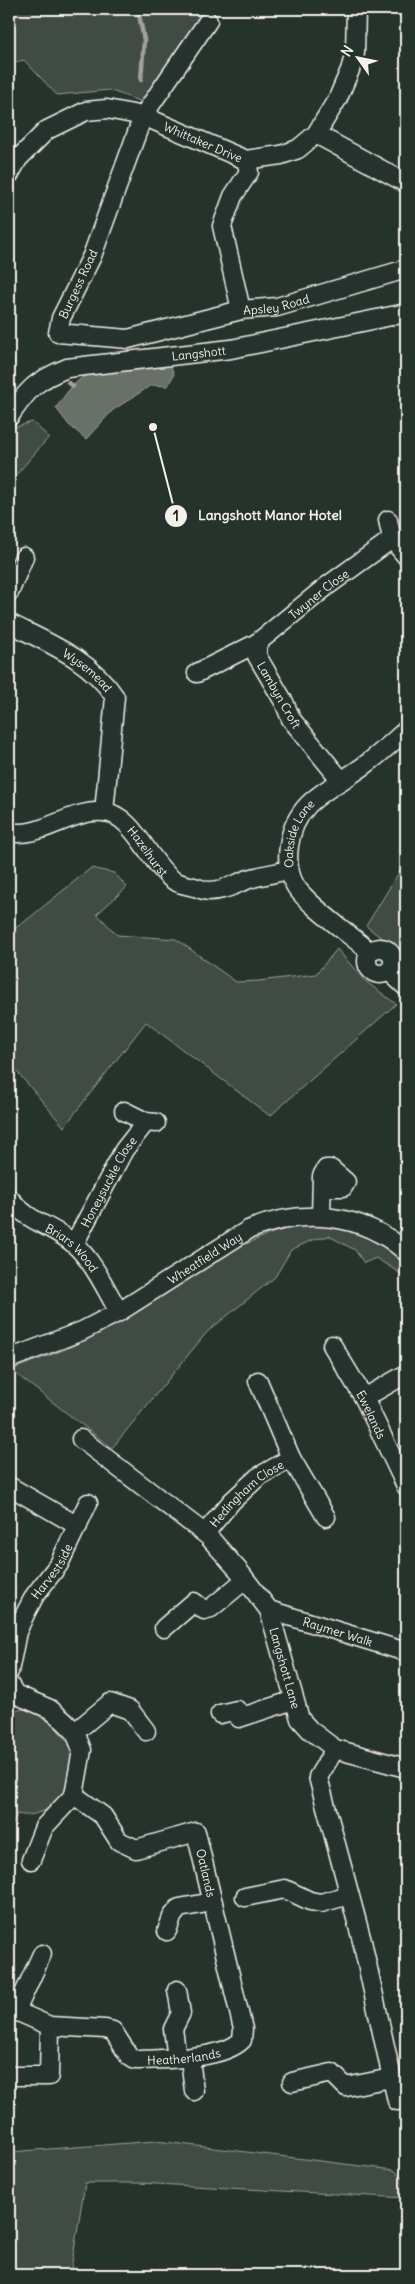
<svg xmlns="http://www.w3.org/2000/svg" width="415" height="2284" font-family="Delius,sans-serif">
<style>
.green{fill:#414b45;stroke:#9a9e96}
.water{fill:#676f68;stroke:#9fa39b}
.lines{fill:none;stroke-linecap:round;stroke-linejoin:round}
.stream{stroke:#9fa39b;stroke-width:4.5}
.minor-casing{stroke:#f4f1e8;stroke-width:21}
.minor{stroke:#26332d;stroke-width:18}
.labels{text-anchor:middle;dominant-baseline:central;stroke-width:4;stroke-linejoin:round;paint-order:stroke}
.street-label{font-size:12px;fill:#f4f1e8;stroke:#26332d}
.leader{fill:none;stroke:#f4f1e8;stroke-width:2}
.callout-dot{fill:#f4f1e8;stroke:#26332d;stroke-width:2}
.mark-label{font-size:15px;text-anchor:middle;font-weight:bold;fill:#111}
.callout-label{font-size:14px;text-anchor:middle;font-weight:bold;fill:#f4f1e8;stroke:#26332d;stroke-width:4;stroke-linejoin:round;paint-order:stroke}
</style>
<rect width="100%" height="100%" fill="#26332d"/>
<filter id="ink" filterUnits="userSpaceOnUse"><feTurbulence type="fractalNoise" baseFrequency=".02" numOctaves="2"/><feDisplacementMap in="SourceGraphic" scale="10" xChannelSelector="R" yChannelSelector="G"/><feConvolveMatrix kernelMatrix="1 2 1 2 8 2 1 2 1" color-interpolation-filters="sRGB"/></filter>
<g filter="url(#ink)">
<!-- green -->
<g class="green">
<path d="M9 9H213L208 21 150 105 109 90 57 95 24 60 9 64Z"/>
<path d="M32 422 49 437 9 483V434L13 428Z"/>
<path d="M406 861V948L403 945 401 953 366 926Z"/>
<path d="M91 868 114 873 127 887 97 914 117 935 176 939 236 982 259 981 316 974 337 949 364 980 396 1004 270 1116 146 1022 64 1127 9 1062V932L23 923Z"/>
<path d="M294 1224C323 1223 356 1227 382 1242 391 1247 399 1256 406 1262V1277L376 1258 364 1263 355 1250 329 1236 312 1240 291 1250 275 1277 207 1332 112 1448 11 1370 66 1349 116 1324 236 1248Z"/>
<path d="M28 1709 53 1724 74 1749C72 1761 71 1777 66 1788 59 1806 35 1819 17 1814L9 1833V1716L13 1710Z"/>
<path d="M156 2141 394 2170 406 2181V2198L139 2183H85L70 2275H9V2152Z"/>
</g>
<!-- water -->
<path class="water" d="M169 362 174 374 168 386 152 385 147 388 113 410 86 439 69 425 56 408C64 397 72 383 85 376 107 365 145 365 169 362Z"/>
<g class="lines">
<!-- stream -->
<g class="stream">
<path d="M138 9 144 40 141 80"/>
<path d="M9 360 13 362"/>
<path d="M68 383 73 386"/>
</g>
<!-- minor casing -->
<g class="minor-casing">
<g id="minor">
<path d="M208 21 143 116 92 256 61 318 58 333 128 339 241 310"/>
<path d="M316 134 406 183"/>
<path id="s1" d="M246 160 249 172 233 196 222 226 241 310 277 307 406 269"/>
<path id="s2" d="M9 175 18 159 47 130 86 111 107 109 143 116 246 160 281 155 298 149 316 134 338 98 350 70 355 53 356 9"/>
<path id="s3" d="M9 417C28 389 35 381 67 368L231 349 406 313"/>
<path d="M392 539 406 556"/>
<path d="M9 593 24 557"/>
<path id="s4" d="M9 623C48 643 90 659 115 697L104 812"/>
<path d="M197 673 257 643"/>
<path id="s5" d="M340 779 291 719 284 702 257 656V643L327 586 392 539 388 520"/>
<path id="s6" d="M9 832C41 839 70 809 104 812 133 814 150 864 173 880 178 884 187 885 194 887 199 888 204 891 209 891 224 891 235 884 249 879 262 875 276 873 289 870"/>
<circle cx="380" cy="961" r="13"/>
<path id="s7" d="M370 952C350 934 310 907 296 887 288 874 287 860 289 846 295 797 335 789 369 762 382 752 394 741 406 730"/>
<path d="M389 971 406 987"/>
<path d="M124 1111 146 1122 156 1123"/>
<path id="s8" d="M9 1198C31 1225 51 1224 74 1244 94 1262 106 1290 119 1312"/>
<path d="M321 1215 322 1176 326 1169H331L346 1182 343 1187H322"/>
<path id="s9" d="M74 1244 124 1150 146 1122"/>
<path id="s10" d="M332 1345 364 1398 406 1486"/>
<path id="s11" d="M9 1359 82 1331 119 1312 248 1230C301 1208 362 1212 406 1252"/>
<path d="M258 1381 291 1458 326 1517"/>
<path d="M364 1398 406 1374"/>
<path id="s12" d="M81 1439 208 1536 239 1571 269 1610 300 1719 310 1730 335 1749 318 1777 362 1941 397 2101"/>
<path d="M9 1486 78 1526"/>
<path id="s13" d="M205 1533 232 1501 258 1477 291 1458"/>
<path id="s14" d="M269 1610 406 1652"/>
<path d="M164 1628 194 1602 204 1610 211 1608 245 1580"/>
<path id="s15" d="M9 1672 17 1632 26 1612 35 1595 59 1564 88 1503"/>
<path d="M9 1684 15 1694 50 1709 64 1721 75 1732 82 1750 74 1795 44 1827 31 1860"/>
<path d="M220 1714 237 1710 239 1718 294 1700"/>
<path d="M75 1732 110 1703 130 1710 146 1731"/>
<path d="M335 1749 406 1768"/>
<path d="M245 1897 285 1889 310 1901 321 1903 349 1895"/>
<path d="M167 1931 172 1917 179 1908 213 1902"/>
<path d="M177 1990 181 2013 173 2029 177 2058"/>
<path id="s16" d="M9 2008 50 2026 105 2029 113 2031 129 2056 135 2060C163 2059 222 2060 242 2040L243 2029 196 1832 136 1849 119 1841 103 1816 74 1795"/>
<path d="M16 2011 42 1954"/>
<path d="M190 2058 194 2091"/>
<path d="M9 2076H49L50 2026"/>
<path d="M292 2082 332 2073 346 2087 391 2078"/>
</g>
</g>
<!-- minor -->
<use href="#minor" class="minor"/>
</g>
</g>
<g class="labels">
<!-- street labels -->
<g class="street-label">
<text stroke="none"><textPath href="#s2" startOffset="226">Whittaker Drive</textPath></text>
<text transform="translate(78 284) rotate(-65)">Burgess Road</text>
<text stroke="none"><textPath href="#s1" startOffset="195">Apsley Road</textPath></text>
<text stroke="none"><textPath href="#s3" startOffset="210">Langshott</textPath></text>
<text stroke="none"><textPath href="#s5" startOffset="241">Twyner Close</textPath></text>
<text stroke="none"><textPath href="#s4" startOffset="92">Wysemead</textPath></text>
<text transform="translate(279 695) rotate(60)">Lambyn Croft</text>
<text stroke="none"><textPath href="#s7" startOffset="156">Oakside Lane</textPath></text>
<text stroke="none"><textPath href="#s6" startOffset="159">Hazelhurst</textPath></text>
<text stroke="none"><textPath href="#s9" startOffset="71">Honeysuckle Close</textPath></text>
<text stroke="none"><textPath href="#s8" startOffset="81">Briars Wood</textPath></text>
<text stroke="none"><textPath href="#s11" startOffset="221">Wheatfield Way</textPath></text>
<text stroke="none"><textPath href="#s10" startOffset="80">Ewelands</textPath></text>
<text stroke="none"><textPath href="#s13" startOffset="58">Hedingham Close</textPath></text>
<text stroke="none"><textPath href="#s15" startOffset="111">Harvestside</textPath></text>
<text stroke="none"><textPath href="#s14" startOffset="72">Raymer Walk</textPath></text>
<text stroke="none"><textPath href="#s12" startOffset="316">Langshott Lane</textPath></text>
<text transform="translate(206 1873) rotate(77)">Oatlands</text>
<text stroke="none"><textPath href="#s16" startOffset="194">Heatherlands</textPath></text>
</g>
</g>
<!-- callouts -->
<path class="leader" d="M153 427L176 516"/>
<g class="callout-dot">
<circle cx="153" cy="427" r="5"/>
<circle cx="176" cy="516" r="12"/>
</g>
<g class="mark-label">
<text x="176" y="521">1</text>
</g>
<g class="callout-label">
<text x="270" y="520">Langshott Manor Hotel</text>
</g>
<!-- margin -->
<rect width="415" height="2284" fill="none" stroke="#26332d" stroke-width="30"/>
<rect x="15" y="15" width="385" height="2254" fill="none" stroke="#f4f1e8" stroke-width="2" filter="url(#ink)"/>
<!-- north arrow -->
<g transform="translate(358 58) rotate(303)" stroke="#26332d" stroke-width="4" paint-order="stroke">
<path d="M0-4L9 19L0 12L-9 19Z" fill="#f4f1e8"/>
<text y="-8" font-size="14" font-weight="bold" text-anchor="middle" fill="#f4f1e8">N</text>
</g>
</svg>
